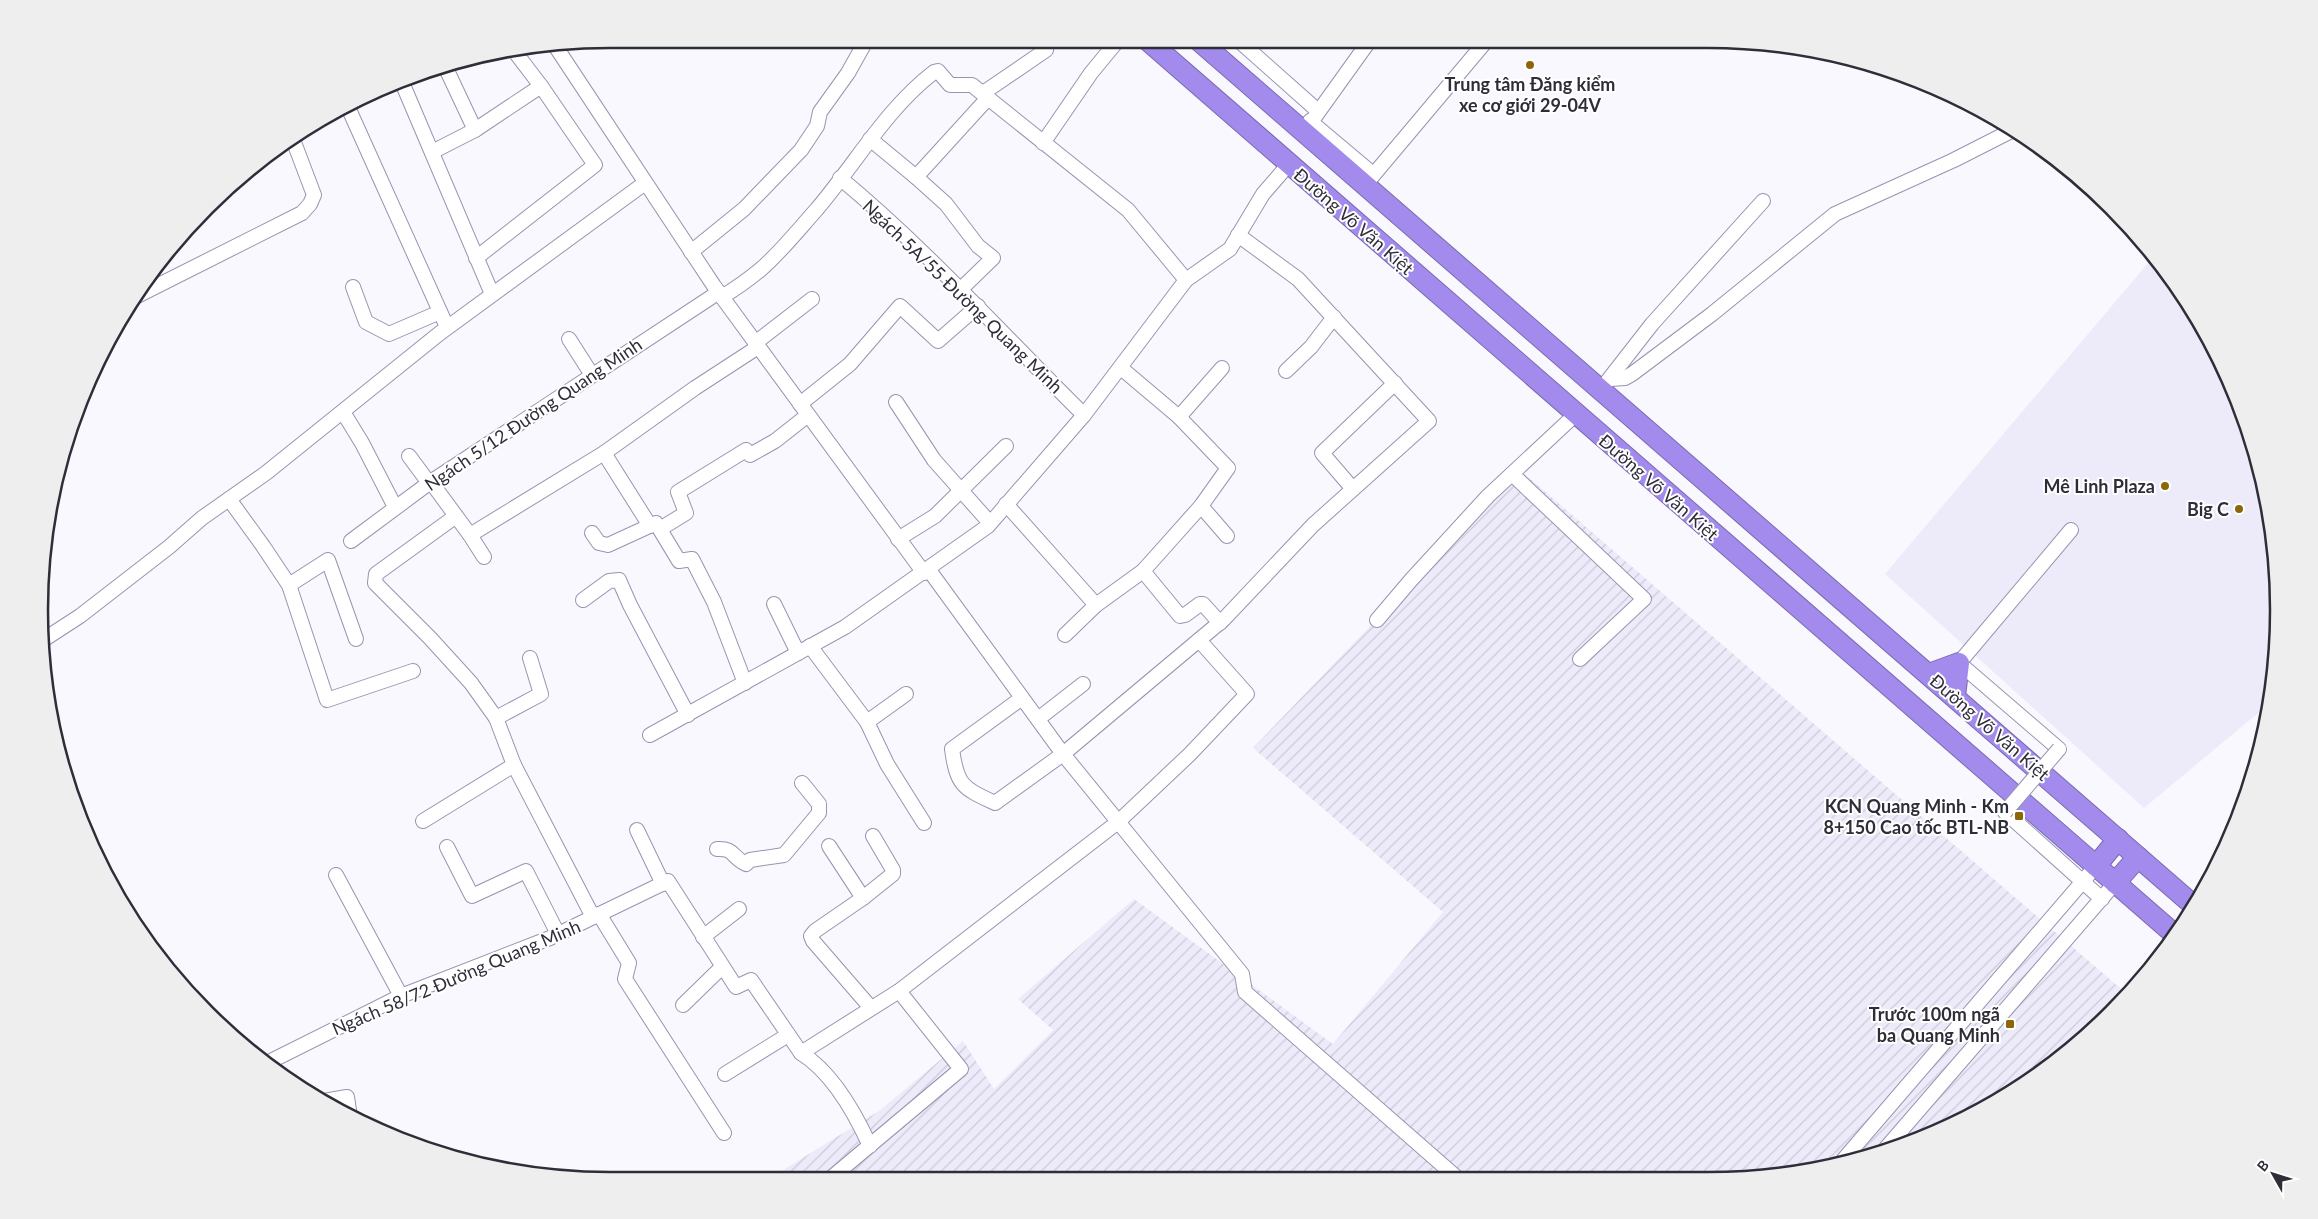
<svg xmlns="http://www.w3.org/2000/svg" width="2318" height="1219" font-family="Lato,sans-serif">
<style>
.built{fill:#edebfa}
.industrial{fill:url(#industrial-furrows)}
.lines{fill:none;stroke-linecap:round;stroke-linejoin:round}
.minor-casing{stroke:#9894b0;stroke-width:16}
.highway-casing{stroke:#7a6aae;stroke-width:22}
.minor{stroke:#fff;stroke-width:14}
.highway{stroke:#a28bed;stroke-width:20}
.minor-bridge-casing{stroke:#9894b0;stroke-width:16;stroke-linecap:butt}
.minor-bridge{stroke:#fff;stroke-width:14}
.poi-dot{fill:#8c6607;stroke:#fff;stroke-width:2}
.labels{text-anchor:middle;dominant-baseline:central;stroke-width:4;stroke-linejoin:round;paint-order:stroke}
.poi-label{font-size:18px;font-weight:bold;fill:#2f2d38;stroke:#fff;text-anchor:end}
.street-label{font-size:18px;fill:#2f2d38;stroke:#fff}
.rim{fill:none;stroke:#2f2d38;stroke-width:2.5}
</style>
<defs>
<pattern id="industrial-furrows" width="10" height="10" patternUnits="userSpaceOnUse" patternTransform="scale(1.25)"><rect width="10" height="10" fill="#edebfa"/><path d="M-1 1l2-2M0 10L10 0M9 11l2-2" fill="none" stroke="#cccad7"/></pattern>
</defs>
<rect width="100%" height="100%" fill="#f9f8fe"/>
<!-- built -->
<path class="built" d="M2154 256 2203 324 2249 426 2274 535 2278 647 2269 704 2144 808 1885 574Z"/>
<!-- industrial -->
<path class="industrial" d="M1520 470 2128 995 2056 1062 1927 1137 1783 1175 770 1178 879 1111 963 1041 994 1089 1053 1030 1018 999 1134 899 1333 1044 1443 912 1253 748Z"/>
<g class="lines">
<!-- minor casing -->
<g class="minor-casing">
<g id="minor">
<path d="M1237 39 1318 111"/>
<path d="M554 44 714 286 924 573"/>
<path d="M444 64 475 130"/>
<path d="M401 80 492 294"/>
<path d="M983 93 1046 50"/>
<path d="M988 98 1128 210 1186 280"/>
<path d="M347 105 447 327"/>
<path d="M1310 121 1373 174"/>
<path d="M1304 132 1370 40"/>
<path d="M1043 143 1091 73 1119 39"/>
<path d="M432 152 475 130 541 86"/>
<path d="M916 177 946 204 978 246 993 258 961 289"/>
<path d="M840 178C928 251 1003 335 1084 415"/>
<path d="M1365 185 1487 40"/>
<path d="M691 252 744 209 801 150 817 126 820 112 848 73 867 39"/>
<path d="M476 258 595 165 541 86 512 48"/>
<path d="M353 287 366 322 389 334 440 312"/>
<path d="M722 297C735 289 748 280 760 270 780 253 799 229 817 209 856 163 886 109 934 72L938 71 950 85H972L988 98 916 177 870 139"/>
<path d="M131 299 302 213 310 204 314 195 292 137"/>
<path d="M569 339 592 375"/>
<path d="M755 343 812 299"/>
<path d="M1286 371 1311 347 1334 317"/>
<path d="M1610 379 1625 378 1632 374 1712 314 1835 214 1954 160 2013 130"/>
<path d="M1606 383 1652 324 1763 201"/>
<path d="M896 402 934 460 990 523"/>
<path d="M800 404 850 364 900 306 938 341 978 306"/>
<path d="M343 412 362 443 395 507"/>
<path d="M1179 417 1222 368"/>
<path d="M604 453 650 526"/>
<path d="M409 456 429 483"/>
<path d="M1512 474 1644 599 1580 659"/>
<path d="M431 482 470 535"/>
<path d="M1353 489 1322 453 1395 383"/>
<path d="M229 499 263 546 289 585 327 700 413 671"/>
<path d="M1006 504 1096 605"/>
<path d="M1201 506 1227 536"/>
<path d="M456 516 376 574 375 583 430 638 471 683 496 718 514 765 593 917"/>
<path d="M660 529 686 513 678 492 746 450 750 455 775 441 808 415"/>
<path d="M592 533 599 543 608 545 656 523 679 561 692 559 714 602 745 683"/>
<path d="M898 539 935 516 1006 446"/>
<path d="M351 541 429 483 719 292"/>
<path d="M484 557 470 535 604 453 695 388 758 347"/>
<path d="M929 570 1063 754 1242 974 1245 992 1455 1176"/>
<path d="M1143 571 1180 616 1185 615 1200 604H1203L1220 623"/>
<path d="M289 585 328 560 356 639"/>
<path d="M583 600 609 581 619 580 630 605 688 715"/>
<path d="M774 604 798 653"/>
<path d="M1377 620 1411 580 1488 496 1576 414"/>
<path d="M1065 635 1096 605 1143 571 1201 506 1228 468 1179 417 1121 368"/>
<path d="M40 642 80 616 169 547 202 518 266 473 440 333 645 183"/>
<path d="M810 646 867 722 887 764 924 823"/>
<path d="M1022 698 952 749C957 786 963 788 995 803L1063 754 1224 619 1313 525 1429 421 1298 279 1238 235"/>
<path d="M496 718 541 694 530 658"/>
<path d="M1038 719 1083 684"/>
<path d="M867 722 906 694"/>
<path d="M650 735 845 627 988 526 1084 415 1186 280 1230 249 1263 194 1289 164"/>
<path d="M2059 749 1959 663 2071 530"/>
<path d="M2005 812 2102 899"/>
<path d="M423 821 514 765"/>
<path d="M637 830 663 884"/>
<path d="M829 846 863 898"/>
<path d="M447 847 472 896 526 871 558 934"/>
<path d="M717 849C735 848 731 857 746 864L750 860 784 855 819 813V804L802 783"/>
<path d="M336 875 401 996"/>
<path d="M599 914 629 963 625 979 724 1133"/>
<path d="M703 937 739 909"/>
<path d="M145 939V940"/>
<path d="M683 1005 722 967"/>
<path d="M871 1008 813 941 811 936 815 931 863 898 893 874V870L873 836"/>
<path d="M801 1053C833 1073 855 1113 870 1146"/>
<path d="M265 1064 401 996 550 938 668 881 736 987 751 980 801 1053 899 991 1118 822 1190 754 1247 694 1199 640"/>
<path d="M725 1074 788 1035"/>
<path d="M324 1101 347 1097 350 1117"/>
<path d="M1886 1148 2115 883"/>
<path d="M1844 1159 2096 866"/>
<path d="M831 1178 961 1069 899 991"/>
</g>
</g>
<!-- highway casing -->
<g class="highway-casing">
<g id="highway">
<path d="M1146 39 2173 933"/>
<path d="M1197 39 2192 904"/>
<path d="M1929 674 1959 663 1955 696"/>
<path d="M2096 866 2118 839"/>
<path d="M2115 883 2138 857"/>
</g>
</g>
<!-- minor -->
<use href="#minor" class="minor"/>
<!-- highway -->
<use href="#highway" class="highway"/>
<!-- minor-bridge casing -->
<g class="minor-bridge-casing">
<path id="minor-bridge" d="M2005 812 2059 749"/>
</g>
<!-- minor-bridge -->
<use href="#minor-bridge" class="minor-bridge"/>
</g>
<!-- markers -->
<g class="poi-dot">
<circle cx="1530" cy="65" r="5"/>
<circle cx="2165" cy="486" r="5"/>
<circle cx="2239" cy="509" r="5"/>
<rect x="2014" y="811" width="10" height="10" rx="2.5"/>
<rect x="2005" y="1019" width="10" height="10" rx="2.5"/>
</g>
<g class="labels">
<!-- poi labels -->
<g class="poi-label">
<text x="1530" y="84" text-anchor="middle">Trung tâm Đăng kiểm<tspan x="1530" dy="21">xe cơ giới 29-04V</tspan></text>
<text x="2155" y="486">Mê Linh Plaza</text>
<text x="2229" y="509">Big C</text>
<text x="2009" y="806">KCN Quang Minh - Km<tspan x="2009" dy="21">8+150 Cao tốc BTL-NB</tspan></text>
<text x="2000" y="1014">Trước 100m ngã<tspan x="2000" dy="21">ba Quang Minh</tspan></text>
</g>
<!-- street labels -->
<g class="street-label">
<text transform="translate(1354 221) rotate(41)">Đường Võ Văn Kiệt</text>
<text transform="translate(963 296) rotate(44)">Ngách 5A/55 Đường Quang Minh</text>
<text transform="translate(533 414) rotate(-34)">Ngách 5/12 Đường Quang Minh</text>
<text transform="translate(1659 487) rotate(41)">Đường Võ Văn Kiệt</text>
<text transform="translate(1990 727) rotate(41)">Đường Võ Văn Kiệt</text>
<text transform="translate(456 977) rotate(-23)">Ngách 58/72 Đường Quang Minh</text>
</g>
</g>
<!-- crop -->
<path d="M0 0H2318V1219H0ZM610 48H1708A562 562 0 0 1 2270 610V610A562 562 0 0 1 1708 1172H610A562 562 0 0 1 48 610V610A562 562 0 0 1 610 48Z" fill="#eeeeef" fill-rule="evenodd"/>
<path class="rim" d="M610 48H1708A562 562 0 0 1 2270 610V610A562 562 0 0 1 1708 1172H610A562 562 0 0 1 48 610V610A562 562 0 0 1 610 48Z"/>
<!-- north arrow -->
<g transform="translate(2273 1174) rotate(309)" stroke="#ffffff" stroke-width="4" paint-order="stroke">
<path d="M0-4L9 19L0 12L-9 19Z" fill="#2f2d38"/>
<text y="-8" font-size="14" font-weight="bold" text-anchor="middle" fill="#2f2d38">B</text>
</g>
</svg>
